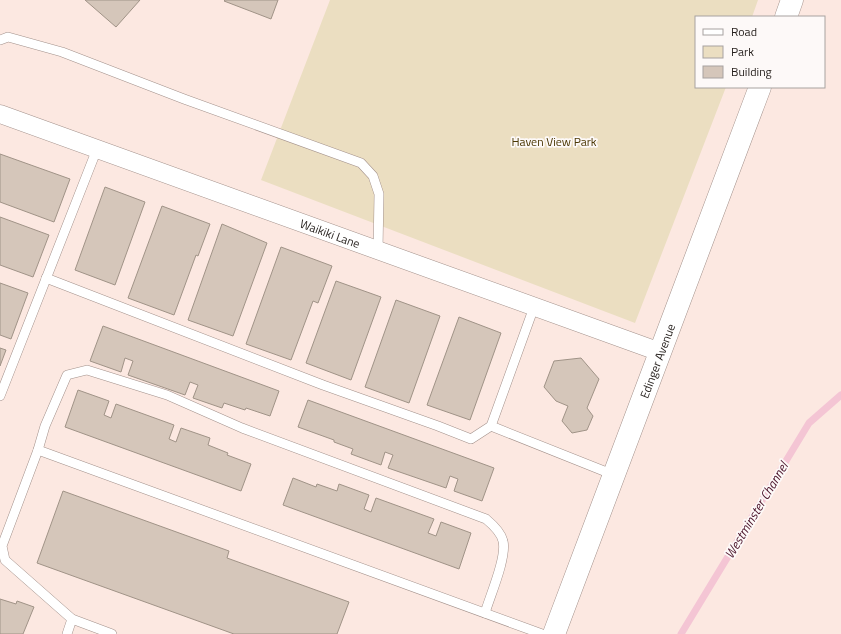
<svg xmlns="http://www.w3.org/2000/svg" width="841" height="634" font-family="'Titillium Web',sans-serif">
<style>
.green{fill:#ebdec1}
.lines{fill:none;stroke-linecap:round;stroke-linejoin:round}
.stream{stroke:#f4c5d4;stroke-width:7}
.building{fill:#d5c6ba;stroke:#a09387}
.service-casing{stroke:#a3918b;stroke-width:10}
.minor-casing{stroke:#a3918b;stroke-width:19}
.secondary-casing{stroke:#a3918b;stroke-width:23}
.service{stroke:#fff;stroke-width:9}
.minor{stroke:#fff;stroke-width:18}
.secondary{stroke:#fff;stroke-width:22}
.labels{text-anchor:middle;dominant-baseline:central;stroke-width:3.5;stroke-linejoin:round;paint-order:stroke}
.park-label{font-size:12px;fill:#4b3703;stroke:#fdf9f8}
.street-label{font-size:12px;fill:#251f1c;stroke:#fdf9f8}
.water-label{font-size:13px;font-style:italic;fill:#4e172e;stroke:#fdf9f8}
</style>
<rect width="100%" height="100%" fill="#fce8e1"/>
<!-- green -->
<path class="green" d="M330 0H758L752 17H696V87H726L635 323 261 180Z"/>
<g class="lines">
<!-- stream -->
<path class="stream" d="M681 634 809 423 841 395"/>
</g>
<!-- building -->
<g class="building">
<path d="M85 0H140L116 27Z"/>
<path d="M225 0H278L271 19 224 1Z"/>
<path d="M0 154 70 179 54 222 0 202Z"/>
<path d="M105 187 145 202 115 285 75 270Z"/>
<path d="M162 206 210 224 198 256 196 255 174 315 128 298Z"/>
<path d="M0 217 49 235 33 277 0 265Z"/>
<path d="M222 224 267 243 233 336 188 320Z"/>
<path d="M281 247 332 266 318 303 313 301 291 360 246 344Z"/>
<path d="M336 281 381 297 351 380 306 363Z"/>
<path d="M0 283 28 293 11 339 0 335Z"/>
<path d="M396 300 440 316 409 403 365 387Z"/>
<path d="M459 317 501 333 470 420 427 405Z"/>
<path d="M103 326 279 391 270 416 246 408 245 410 224 403 222 408 193 398 198 385 190 382 185 395 128 375 133 361 125 358 121 372 90 361Z"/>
<path d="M0 348 6 350 0 366Z"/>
<path d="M581 358 599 379 587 408 593 416 587 430 572 433 562 421 568 406 556 401 544 387 554 361Z"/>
<path d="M78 390 109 401 104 415 111 418 116 404 174 425 169 439 176 442 181 428 210 438 208 445 228 453 227 455 251 464 241 491 65 427Z"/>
<path d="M308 400 494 468 482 501 454 491 458 479 450 476 446 488 388 468 393 455 385 452 381 465 351 454 353 449 334 442V440L298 427Z"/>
<path d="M293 478 316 487 317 484 337 491 339 484 369 495 364 509 371 512 376 498 434 519 428 533 436 536 441 522 471 533 459 569 283 505Z"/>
<path d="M63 491 229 551 227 558 349 602 337 634H234L37 563Z"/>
<path d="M0 599 16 604 17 601 34 607 23 634H0Z"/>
</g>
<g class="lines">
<!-- service casing -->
<g class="service-casing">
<g id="service">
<path d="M0 40 8 37 62 52 184 99 361 163 373 176 379 194 378 251"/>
<path d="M46 278 323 385 438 426 471 439 491 426"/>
<path d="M534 307 491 426 614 475"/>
<path d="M0 396 97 149"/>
<path d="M38 450 542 634"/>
<path d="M67 634 72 619"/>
<path d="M112 634 72 619 5 560 2 546 38 450 45 426 67 375 87 370 167 395 242 428 486 519C492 524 501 532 503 541 507 557 490 596 485 613"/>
</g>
</g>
<!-- minor casing -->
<g class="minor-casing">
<g id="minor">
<path id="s1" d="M0 114 660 352"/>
</g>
</g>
<!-- secondary casing -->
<g class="secondary-casing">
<g id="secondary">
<path d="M786 17 792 0"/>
<path id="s2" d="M554 634 760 87"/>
</g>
</g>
<!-- service -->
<use href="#service" class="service"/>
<!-- minor -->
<use href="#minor" class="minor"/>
<!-- secondary -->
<use href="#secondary" class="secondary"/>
</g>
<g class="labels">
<!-- park labels -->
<g class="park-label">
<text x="554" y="141">Haven View Park</text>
</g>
<!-- street labels -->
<g class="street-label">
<text stroke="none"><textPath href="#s1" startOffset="351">Waikiki Lane</textPath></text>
<text stroke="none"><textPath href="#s2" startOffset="292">Edinger Avenue</textPath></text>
</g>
<!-- water labels -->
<g class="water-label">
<text transform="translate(756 510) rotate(-59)">Westminster Channel</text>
</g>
</g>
<!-- legend -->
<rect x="695" y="16" width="130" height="72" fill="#fdf9f8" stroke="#a7a2a0"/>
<rect x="703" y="29" width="20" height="6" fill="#ffffff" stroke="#a7a2a0"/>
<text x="731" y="36" font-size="12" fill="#251f1c">Road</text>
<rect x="703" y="46" width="20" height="12" fill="#ebdec1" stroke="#a7a2a0"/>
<text x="731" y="56" font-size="12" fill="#251f1c">Park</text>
<rect x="703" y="66" width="20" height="12" fill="#d5c6ba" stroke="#a7a2a0"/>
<text x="731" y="76" font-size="12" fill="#251f1c">Building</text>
</svg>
